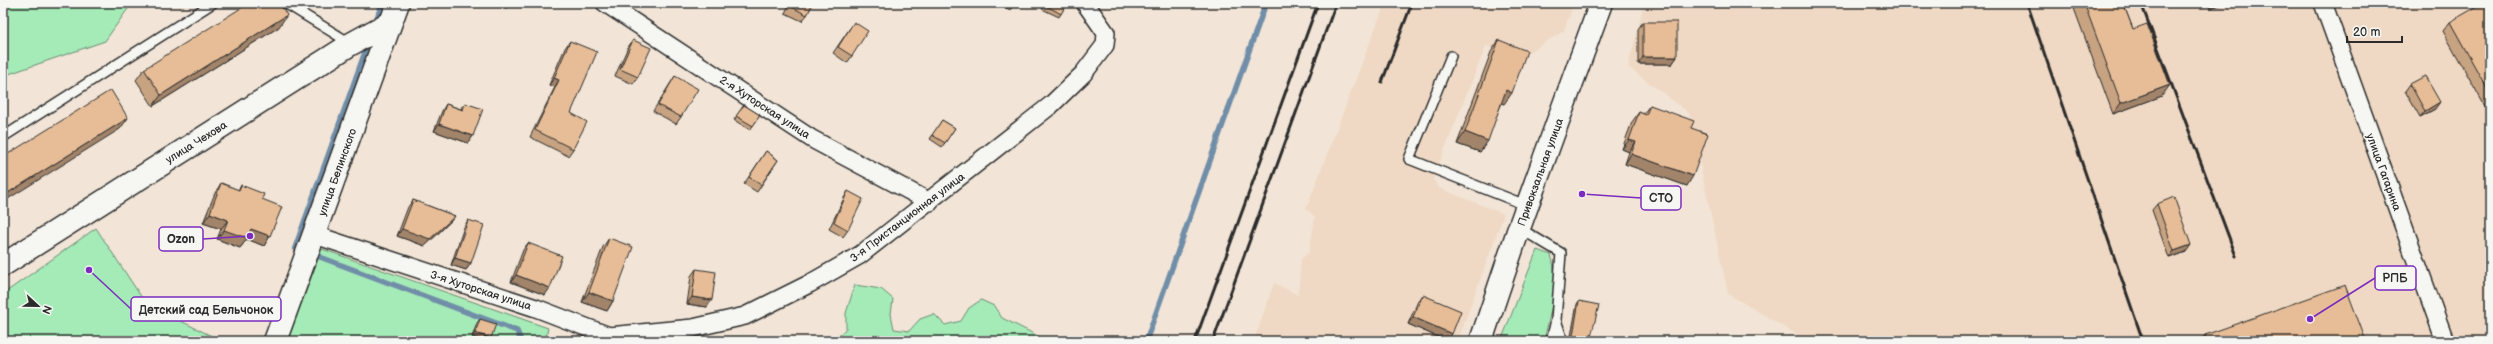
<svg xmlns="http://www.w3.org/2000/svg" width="2493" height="344" font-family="'Balsamiq Sans',sans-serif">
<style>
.built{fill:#efd9c4}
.green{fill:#a5ebb7;stroke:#688b71}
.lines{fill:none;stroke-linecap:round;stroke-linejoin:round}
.stream{stroke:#718ea8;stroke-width:5.5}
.lane-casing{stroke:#2b2b2b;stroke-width:12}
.street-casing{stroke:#2b2b2b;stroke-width:20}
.secondary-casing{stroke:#2b2b2b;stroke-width:25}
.lane{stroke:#f6f6f2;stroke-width:9}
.street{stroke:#f6f6f2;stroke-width:17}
.secondary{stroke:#f6f6f2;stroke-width:22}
.rail{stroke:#2b2b2b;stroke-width:3}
.wall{fill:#c7a382;stroke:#2b2b2b}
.shaded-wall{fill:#a2846a;stroke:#2b2b2b}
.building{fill:#e7bd97;stroke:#2b2b2b}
.labels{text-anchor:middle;stroke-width:3;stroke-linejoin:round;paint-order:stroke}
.street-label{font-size:11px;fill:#2b2b2b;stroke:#f6f6f2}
.leader{fill:none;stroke:#7b2cbf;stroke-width:1.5}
.callout-dot{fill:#7b2cbf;stroke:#f6f6f2;stroke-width:1.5}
.callout{fill:#f6f6f2;stroke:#7b2cbf;stroke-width:1.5}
.callout-label{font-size:12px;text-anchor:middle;font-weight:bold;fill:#2b2b2b}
</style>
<rect width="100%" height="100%" fill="#f2e5d7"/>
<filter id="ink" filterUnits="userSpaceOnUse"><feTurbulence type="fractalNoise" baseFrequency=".025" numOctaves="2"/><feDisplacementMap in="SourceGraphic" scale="8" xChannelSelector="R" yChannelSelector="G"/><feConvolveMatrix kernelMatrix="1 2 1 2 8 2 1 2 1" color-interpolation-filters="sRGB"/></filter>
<g filter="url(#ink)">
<path class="built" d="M1385 3H1574L1564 31 1526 54 1512 55 1486 46 1433 179 1439 188 1504 214 1458 341H1254L1274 283 1298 295 1301 259 1309 252 1315 217 1306 209Z
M1644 3H2490V341H1808L1728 294 1689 113 1628 67Z"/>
<path class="green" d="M3 3H132L105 41 3 76Z
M96 228 146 304 222 341H3V294Z
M322 249 548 328 545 341H287Z
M1537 250 1551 255C1560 283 1550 312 1544 341H1501Z
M855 285 881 289 893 299 891 314 894 329 909 331 920 319 934 314 945 325 961 321 969 308 981 300 994 306 1002 318 1048 341H835L846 328V313Z"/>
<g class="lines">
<path class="stream" d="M375 24 382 3
M304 251 295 248 369 41
M312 254 517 331 521 341
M1146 341 1266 3"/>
<g class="lane-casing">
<path id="lane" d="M285 3 350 43
M1451 56 1409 159 1528 206
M3 137 213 3
M1519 228 1561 253 1556 320 1551 341
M1556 320 1561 335 1560 341"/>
</g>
<g class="street-casing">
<path id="street" d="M605 3 812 139 930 202
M2323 3 2445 341
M315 235 536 308 609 336 693 328 745 316 809 284 860 255 1051 105 1083 74 1105 45 1106 33 1085 3"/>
</g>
<g class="secondary-casing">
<path id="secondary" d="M3 265 351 44 391 22
M275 341 398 3
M1481 341 1519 228 1601 3"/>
</g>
<use href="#lane" class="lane"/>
<use href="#street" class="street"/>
<use href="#secondary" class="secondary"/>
<path class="rail" d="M2027 3 2143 341
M2141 3 2236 256
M1382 82 1412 3
M1195 341 1318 3
M1213 341 1336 3"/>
</g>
<path class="wall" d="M790 3H813L807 15 802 21 785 13Z
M997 3H1015L1010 10Z
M1045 3H1067L1059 17 1042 9Z
M2072 3H2123L2133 29 2162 96 2113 114Z
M2209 3H2225L2211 8Z
M2490 14V108L2487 110 2443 31 2450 22Z
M1643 22 1677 57 1672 64H1638V29Z
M279 27 153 106 136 80 144 69Z
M850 28 852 56 847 63 833 53Z
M633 40 638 77 633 84 615 76 628 47Z
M1499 40 1504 104 1502 103 1480 152 1457 144 1491 52Z
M570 41 571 113 573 149 568 156 530 137 555 87 549 85 565 48Z
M675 76 681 117 676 124 653 111Z
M2410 84 2435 109 2420 117 2405 91Z
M465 103 473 136 468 143 434 131 442 111 446 104 461 109Z
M744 105 760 115 750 130 734 120Z
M1650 105 1691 128 1687 186 1625 164 1629 152 1622 149 1632 122 1639 112 1643 114Z
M942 120 955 128 942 147 930 139Z
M766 151 778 160 757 192 744 184Z
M221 183 238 190 241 185 262 199 270 236 264 246 247 239 240 248 217 239 221 229 203 223 215 193Z
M848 191V230L843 237 829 229 844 198Z
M413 200 455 216 450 222 425 246 397 236 408 207Z
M2157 204 2186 252 2169 258 2152 210Z
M468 220 471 263 466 270 451 265 464 227Z
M609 238 613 301 607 311 582 302 603 247Z
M528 243 545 295 511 282 523 250Z
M696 269 707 307 687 304 691 276Z
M1423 295 1447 341 1408 324 1418 301Z
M1579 301 1590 341H1570L1577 304Z
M480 319 491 338 489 341H486L472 337 477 323Z
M2205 335 2366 341H2201Z"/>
<path class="shaded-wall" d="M491 3H511L507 8Z
M2214 3H2225L2211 8Z
M287 15 279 27 153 106 161 95Z
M1643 57H1677L1672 64H1638Z
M554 78 559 80 555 87 549 85Z
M2170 85 2162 96 2113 114 2121 103Z
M1506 90 1512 93 1504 104 1498 102Z
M2440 102 2435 109 2420 117 2425 111Z
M128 118 120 129 3 202V196Z
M439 124 473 136 468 143 434 131Z
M1465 132 1488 141 1480 152 1457 144Z
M1629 140 1636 142 1629 152 1622 149Z
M1631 154 1693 176 1687 186 1625 164Z
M210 213 228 220 221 229 203 223Z
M455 216 450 222 425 246 397 236 402 229Z
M251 229 270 236 264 246 247 239 240 248 217 239 224 230Z
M2191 245 2186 252 2169 258 2174 251Z
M455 258 471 263 466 270 451 265Z
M516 275 550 288 545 295 511 282Z
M589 292 613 301 607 311 582 302Z
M692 297 712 300 707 307 687 304Z
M1413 317 1452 334 1447 341 1408 324Z
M475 333 491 338 489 341H486L472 337Z"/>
<path class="building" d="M249 3H279L287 15 161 95 144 69Z
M791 3H813L807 15 790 6Z
M1046 3H1067L1061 14 1045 5Z
M2084 3H2123L2133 29 2147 24 2170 85 2121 103Z
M2483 3H2484L2490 14V94L2450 22Z
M854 22 868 31 852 56 838 47Z
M1643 22H1677V57H1643Z
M633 40 651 48 638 77 620 69Z
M1499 40 1527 51 1512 93 1506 90 1488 141 1465 132Z
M570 41 597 52 571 113 587 122 573 149 535 130 559 80 554 78Z
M675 76 698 89 681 117 658 105Z
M2425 76 2440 102 2425 111 2410 84Z
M111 90 128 118 3 196V157Z
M465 103 483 109 473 136 439 124 446 104 463 110Z
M744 105 760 115 753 126 736 116Z
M1650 105 1694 121 1691 128 1708 134 1693 176 1631 154 1636 142 1629 140 1639 112 1646 115Z
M942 120 955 128 945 143 932 135Z
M766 151 778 160 761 185 749 177Z
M221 183 239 190 241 185 264 194 262 199 282 207 270 236 251 229 247 238 224 230 228 220 210 213Z
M848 191 863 199 848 230 834 222Z
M2174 197 2191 245 2174 251 2157 204Z
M413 200 455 216 430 239 402 229Z
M468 220 484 225 471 263 455 258Z
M609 238 633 247 613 301 589 292Z
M528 243 562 256 550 288 516 275Z
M696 269 716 272 712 300 692 297Z
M2345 285 2366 341H2207L2205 335Z
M1423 295 1461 311 1452 334 1413 317Z
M1579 301 1599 305 1590 341H1572Z
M480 319 496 324 491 338 475 333Z"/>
</g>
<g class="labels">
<g class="street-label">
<text transform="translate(765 107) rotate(33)" y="4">2-я Хуторская улица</text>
<text transform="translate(196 142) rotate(-32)" y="4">улица Чехова</text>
<text transform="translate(337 172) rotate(-70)" y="4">улица Белинского</text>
<text transform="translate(1540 172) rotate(-70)" y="4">Привокзальная улица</text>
<text transform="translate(2384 172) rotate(70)" y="4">улица Гагарина</text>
<text transform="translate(907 217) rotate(-37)" y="4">3-я Пристанционная улица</text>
<text transform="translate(481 290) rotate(18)" y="4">3-я Хуторская улица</text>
</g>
</g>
<path class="leader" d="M1582 194L1641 198M250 236L203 239M2310 319L2375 278M89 270L131 309"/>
<g class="callout-dot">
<circle cx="1582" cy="194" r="4"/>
<circle cx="250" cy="236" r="4"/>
<circle cx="2310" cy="319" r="4"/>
<circle cx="89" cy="270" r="4"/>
</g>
<g class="callout">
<rect x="1641" y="186" width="40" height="24" rx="4"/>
<rect x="159" y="227" width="44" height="24" rx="4"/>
<rect x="2375" y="266" width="41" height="24" rx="4"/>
<rect x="131" y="297" width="150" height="24" rx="4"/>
</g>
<g class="callout-label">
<text x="1661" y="202">СТО</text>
<text x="181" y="243">Ozon</text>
<text x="2395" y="282">РПБ</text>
<text x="206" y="314">Детский сад Бельчонок</text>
</g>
<rect width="2493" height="344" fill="none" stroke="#f6f6f2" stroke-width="16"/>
<rect x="8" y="8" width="2477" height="328" fill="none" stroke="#2b2b2b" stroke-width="1.5" filter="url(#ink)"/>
<g transform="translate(38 306) rotate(112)" stroke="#f6f6f2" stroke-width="3" paint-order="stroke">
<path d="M0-3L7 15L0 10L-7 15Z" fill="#2b2b2b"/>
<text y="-6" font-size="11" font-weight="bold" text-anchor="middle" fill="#2b2b2b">N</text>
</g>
<path d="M2347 36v6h55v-6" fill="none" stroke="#2b2b2b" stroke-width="2"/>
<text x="2353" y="36" font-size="12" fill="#2b2b2b" stroke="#f6f6f2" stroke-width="3" paint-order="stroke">20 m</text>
</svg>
